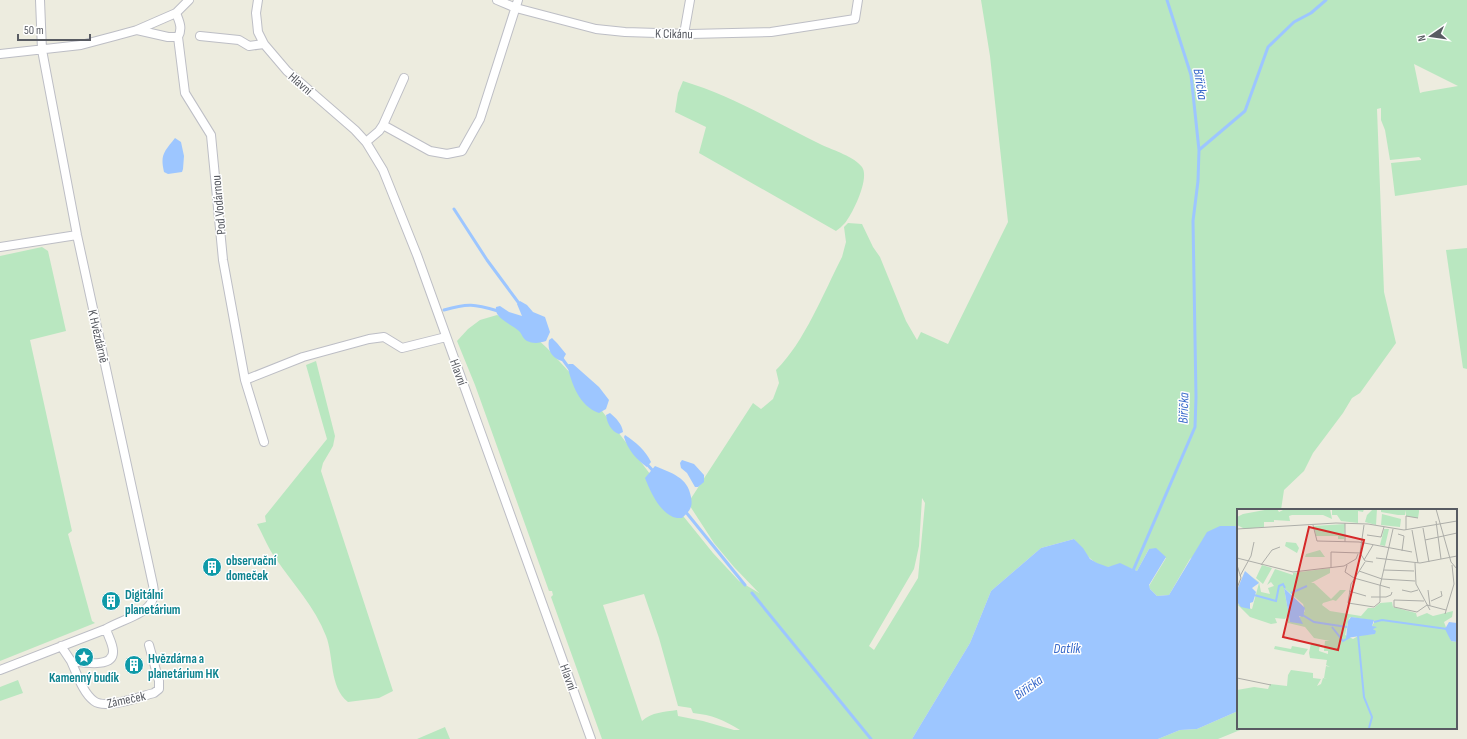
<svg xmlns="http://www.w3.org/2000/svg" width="1467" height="739" font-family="'Sofia Sans Condensed',sans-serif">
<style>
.green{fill:#b9e7c0;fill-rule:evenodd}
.water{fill:#9dc6ff}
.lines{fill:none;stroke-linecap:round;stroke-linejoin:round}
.stream{stroke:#9dc6ff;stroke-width:3}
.street-casing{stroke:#bdbec5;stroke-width:10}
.street{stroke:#fff;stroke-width:8}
.labels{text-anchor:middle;stroke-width:3;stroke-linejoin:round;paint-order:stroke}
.street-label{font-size:13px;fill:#585b62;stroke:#fff}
.culture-label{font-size:13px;font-weight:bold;fill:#0d838f;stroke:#fff;text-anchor:start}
.water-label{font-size:14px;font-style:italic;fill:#3869ca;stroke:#fff}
.inset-river{fill:none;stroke:#9dc6ff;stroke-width:2}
.inset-road{fill:none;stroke:#adaea9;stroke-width:1}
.view{fill:#d62828;fill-opacity:0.15;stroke:#d62828;stroke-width:2}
.inset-edge{fill:none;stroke:#585b62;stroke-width:2}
</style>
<rect width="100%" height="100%" fill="#edecdf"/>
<path class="green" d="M981 0H1467V185L1395 196 1391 163 1421 160V159L1419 157 1390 160 1385 130 1381 120V108L1377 109 1384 292 1396 343 1360 393 1352 398 1343 413 1313 453 1304 471 1284 490 1281 510H1238V527L1235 526 1190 559 1169 595 1157 596 1150 589 1149 586 1166 558 1149 549 1137 571 1120 564C1116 565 1111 567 1107 567 1093 566 1082 549 1074 539L1041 548 991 591 970 643 912 739H602L551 597 553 595 552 591H549L475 385 457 341 468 329 480 320 497 315 523 326 547 348 586 390 663 491 713 553 739 581 759 593 734 567 714 543 688 503 753 403 761 409 773 399 779 383 776 370C804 343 824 292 842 257L846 242 844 227 848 223 862 224 873 247 880 257 906 321 917 340 921 332 948 344 1008 222 990 56ZM1414 64 1458 86 1423 92 1420 93ZM922 498 925 503 918 578 874 650 869 646 914 569 919 546ZM644 594 659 638 678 706 691 708 693 713C712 715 724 720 740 730H734L703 721 678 716 677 710C664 712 652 712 642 721L603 605Z
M683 81C732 96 776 122 822 145 833 150 855 157 862 167 870 178 853 213 845 223 842 226 839 229 836 231L699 153 706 127 675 112 678 93Z
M42 247 48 251 66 331 30 340 72 531 68 534 92 621 95 623 0 661V256Z
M1467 248V369L1463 368 1446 250Z
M316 361 335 436 333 446 323 463 321 471 393 691 379 698 348 702C329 687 334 656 326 636 315 607 293 584 276 559 268 548 263 535 257 524L266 522 265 516 327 439 306 365Z
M18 680 23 693 0 701V687Z
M1238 711V728H1245L1218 739H1158L1180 730 1197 729Z
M445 727 450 739H417Z"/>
<path class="water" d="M175 138 181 142 184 156 183 169 182 172 168 174 164 172C160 155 164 152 175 138Z
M520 301 527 305 533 312 545 317 550 332 546 341C540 343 533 344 527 341 523 339 522 334 519 331 512 324 494 319 496 307L500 306 509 312 522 316 517 304Z
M552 338 557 343 566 354 562 361C552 358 547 350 549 340Z
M569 364H573L599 387 609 400 606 409 599 413C579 406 572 384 567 365Z
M610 413C616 418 622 424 623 432L619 434C611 431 607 423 606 415Z
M625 435C636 442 646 451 651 462L647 467C636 459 628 450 624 437Z
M682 460 694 464 704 475V482L698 487H695L687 473 681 468 680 463Z
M655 466C671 473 688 477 691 497 693 507 690 511 682 518 679 518 675 518 673 517 659 511 650 491 645 478Z
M1220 526H1235L1238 527V612L1236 622 1238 630V711L1197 729 1180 730 1158 739H912L970 643 991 591 1041 548 1074 539 1083 548 1090 559 1097 563 1108 567 1120 563 1137 571 1149 549 1156 548 1166 557 1149 585 1150 589 1157 596 1169 595 1207 532Z"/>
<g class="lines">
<path class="stream" d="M1199 150 1245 111 1268 47 1294 22 1311 13 1326 0
M454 209 487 260 521 306
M444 310C468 303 474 304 498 311
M561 357 569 368
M646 463 654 472
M685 511 745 585
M1132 573 1195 427 1196 397 1193 221 1198 181 1199 150 1191 75 1167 0
M752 593 871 739"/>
<g class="street-casing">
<path id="street" d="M258 0 256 13 257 22 258 32 264 44 287 71 355 130 366 142 383 170 417 255 591 739
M497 0 516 8 596 29 625 32 690 34 771 32 855 19 858 0
M176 13C179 21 183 28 178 37L185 93 211 135 223 260 245 380 303 357 369 339 384 337 402 348 446 337
M137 30 168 37H178
M684 34 690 0
M200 36 239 40 249 46 264 44
M0 54 81 45 115 36 137 30 176 13 189 0
M383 125 404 78
M366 142 379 131 383 125 430 151 447 154 462 151 480 119 518 0
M0 247 77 235
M245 380 264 442
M61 646 71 661C81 662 114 669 113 651 113 644 108 636 106 629
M71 661C77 674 83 693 94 701 106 710 141 696 154 693L159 689V681L149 645
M0 670 106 629C119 621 147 614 152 601 155 596 154 590 153 585L77 235 42 50 40 0"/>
</g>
<use href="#street" class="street"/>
</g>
<defs>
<g id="building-disc" transform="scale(1)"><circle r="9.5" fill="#0f9aa8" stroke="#fff"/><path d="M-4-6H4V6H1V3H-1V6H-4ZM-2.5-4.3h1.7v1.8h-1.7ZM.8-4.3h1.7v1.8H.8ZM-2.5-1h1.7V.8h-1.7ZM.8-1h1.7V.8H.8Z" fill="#fff"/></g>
<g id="sight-disc" transform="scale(1)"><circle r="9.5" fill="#0f9aa8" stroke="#fff"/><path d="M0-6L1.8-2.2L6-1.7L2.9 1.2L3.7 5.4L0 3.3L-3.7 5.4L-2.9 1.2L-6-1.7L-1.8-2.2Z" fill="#fff"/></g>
</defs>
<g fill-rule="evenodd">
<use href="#building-disc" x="212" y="567"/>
<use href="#building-disc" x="111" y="601"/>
<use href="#sight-disc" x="84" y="657"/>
<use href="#building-disc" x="134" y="665"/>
</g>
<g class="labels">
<g class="street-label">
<text transform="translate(674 33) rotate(1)" y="5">K Cikánu</text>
<text transform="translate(301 83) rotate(41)" y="5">Hlavní</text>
<text transform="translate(218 205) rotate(-95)" y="5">Pod Vodárnou</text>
<text transform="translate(99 336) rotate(77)" y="5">K Hvězdárně</text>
<text transform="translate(459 372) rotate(70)" y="5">Hlavní</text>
<text transform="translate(569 677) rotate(70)" y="5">Hlavní</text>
<text transform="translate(126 699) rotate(-12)" y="5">Zámeček</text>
</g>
<g class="culture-label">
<text x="226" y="565">observační<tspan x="226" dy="15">domeček</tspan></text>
<text x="125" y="599">Digitální<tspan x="125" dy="15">planetárium</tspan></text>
<text x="148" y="663">Hvězdárna a<tspan x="148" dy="15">planetárium HK</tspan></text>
<text x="84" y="682" text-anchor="middle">Kamenný budík</text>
</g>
<g class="water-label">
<text transform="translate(1201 84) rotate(81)" y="5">Biřička</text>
<text transform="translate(1183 408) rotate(-88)" y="5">Biřička</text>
<text x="1067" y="653">Datlík</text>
<text transform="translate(1028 687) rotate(-35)" y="5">Biřička</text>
</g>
</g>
<g transform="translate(1237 509)">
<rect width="220" height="220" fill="#edecdf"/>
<path d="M33 0H40L42 3 48 0H93L95 10 86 6H55L52 7 53 12 37 11V13H27V18L8 20 0 16V8L6 5ZM95 0H127L126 3 121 2V14L104 12 100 6H95ZM136 0H140L139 16 128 13 130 6ZM144 0H182V3L181 9 169 7V1L168 6H161L144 3ZM145 5 164 10 163 18 144 16ZM108 15 107 30H101V27H79L77 17ZM147 20H152L148 37 143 36ZM49 33 59 34 62 39 60 44 48 37ZM83 41 88 48H94H68L69 45ZM25 56 35 59 26 75 19 69ZM93 59V64L74 74H77L94 90 103 81H109L99 92 96 91 86 94 85 96 93 102 124 107 131 99H137L143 94 155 93 156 98 179 104 180 108 190 104 196 107 216 102 215 108 207 113 214 132 220 133V220H0V181L17 178 31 180 33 175 50 177 51 166 54 161 76 164V169L84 170 80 177 84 175 86 169 90 170 87 169 89 157 93 158 89 156 90 151 73 149 72 144 74 134 83 135 82 142 91 145V142H87L88 132H93L77 129 68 118 51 114 50 107 48 110 38 109 40 114 34 115 13 108 0 95 15 100 22 74 15 68 22 73 24 83 33 85 31 79 37 77 34 73 30 76 38 60 56 66V64ZM47 79 66 95 68 102 59 113H53ZM114 108 138 112 135 117 138 125 123 126 116 130 108 126 112 109ZM38 137 54 140 55 137 71 140 67 146 37 140Z" fill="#b9e7c0" fill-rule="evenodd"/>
<path d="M8 62 22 74 15 79 19 83 16 93 13 94V100L4 98 0 93V81ZM47 79 68 99 66 108 62 107 66 115 53 113ZM114 108 137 111 135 117 140 118 136 120 139 122 138 125 109 129 111 112ZM212 113 220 114V133L214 132 208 120Z" fill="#9dc6ff"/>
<path class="inset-river" d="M54 84 70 77M17 86 39 92 42 77 46 75 48 79M64 105 77 113 110 118M137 113 145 111 210 120M95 118 106 132 113 128M121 126 127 188 135 208 132 219"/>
<path class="inset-road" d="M199 0 214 53 220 60M199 12 204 50M76 16 80 32 122 33 175 43M127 16 123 44 128 52 136 53M186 19 192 53M0 20 99 14 131 15 167 21 220 12M169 21V7L181 9M175 21 181 54M161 25 167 27 165 42M130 26 144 28 147 18M188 31 220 24M108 33V14M0 49 56 63 107 57 119 50 121 45M139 49 183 54 220 47M127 51 136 36M128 53 114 75 111 94 137 98 143 93V77L156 20M178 54 179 75 193 101M0 56 4 69 0 79M24 56 35 41 43 38M110 56 108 63 117 69 153 79M94 59V43L123 44M147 61 177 62M122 62 145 70 178 72M3 67 14 47 17 33M165 81 174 83 181 81M191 81 193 97M112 82 129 87M134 88H149L154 86 155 83M157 91V98L180 103 190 96 209 101M157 91 187 92M194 92 205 87 204 82M208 105 217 75 215 56M0 169 34 176"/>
<path class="view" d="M72 18 127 31 101 141 46 128Z"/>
<rect width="220" height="220" class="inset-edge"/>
</g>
<g transform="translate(1431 36) rotate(257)" stroke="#ffffff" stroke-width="3" paint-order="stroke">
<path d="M0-3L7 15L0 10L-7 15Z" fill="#585b62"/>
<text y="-6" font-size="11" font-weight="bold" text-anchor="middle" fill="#585b62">N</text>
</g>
<path d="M18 34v6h72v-6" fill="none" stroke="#585b62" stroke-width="2"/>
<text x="24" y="34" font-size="12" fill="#585b62" stroke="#ffffff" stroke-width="3" paint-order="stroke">50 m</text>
</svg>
